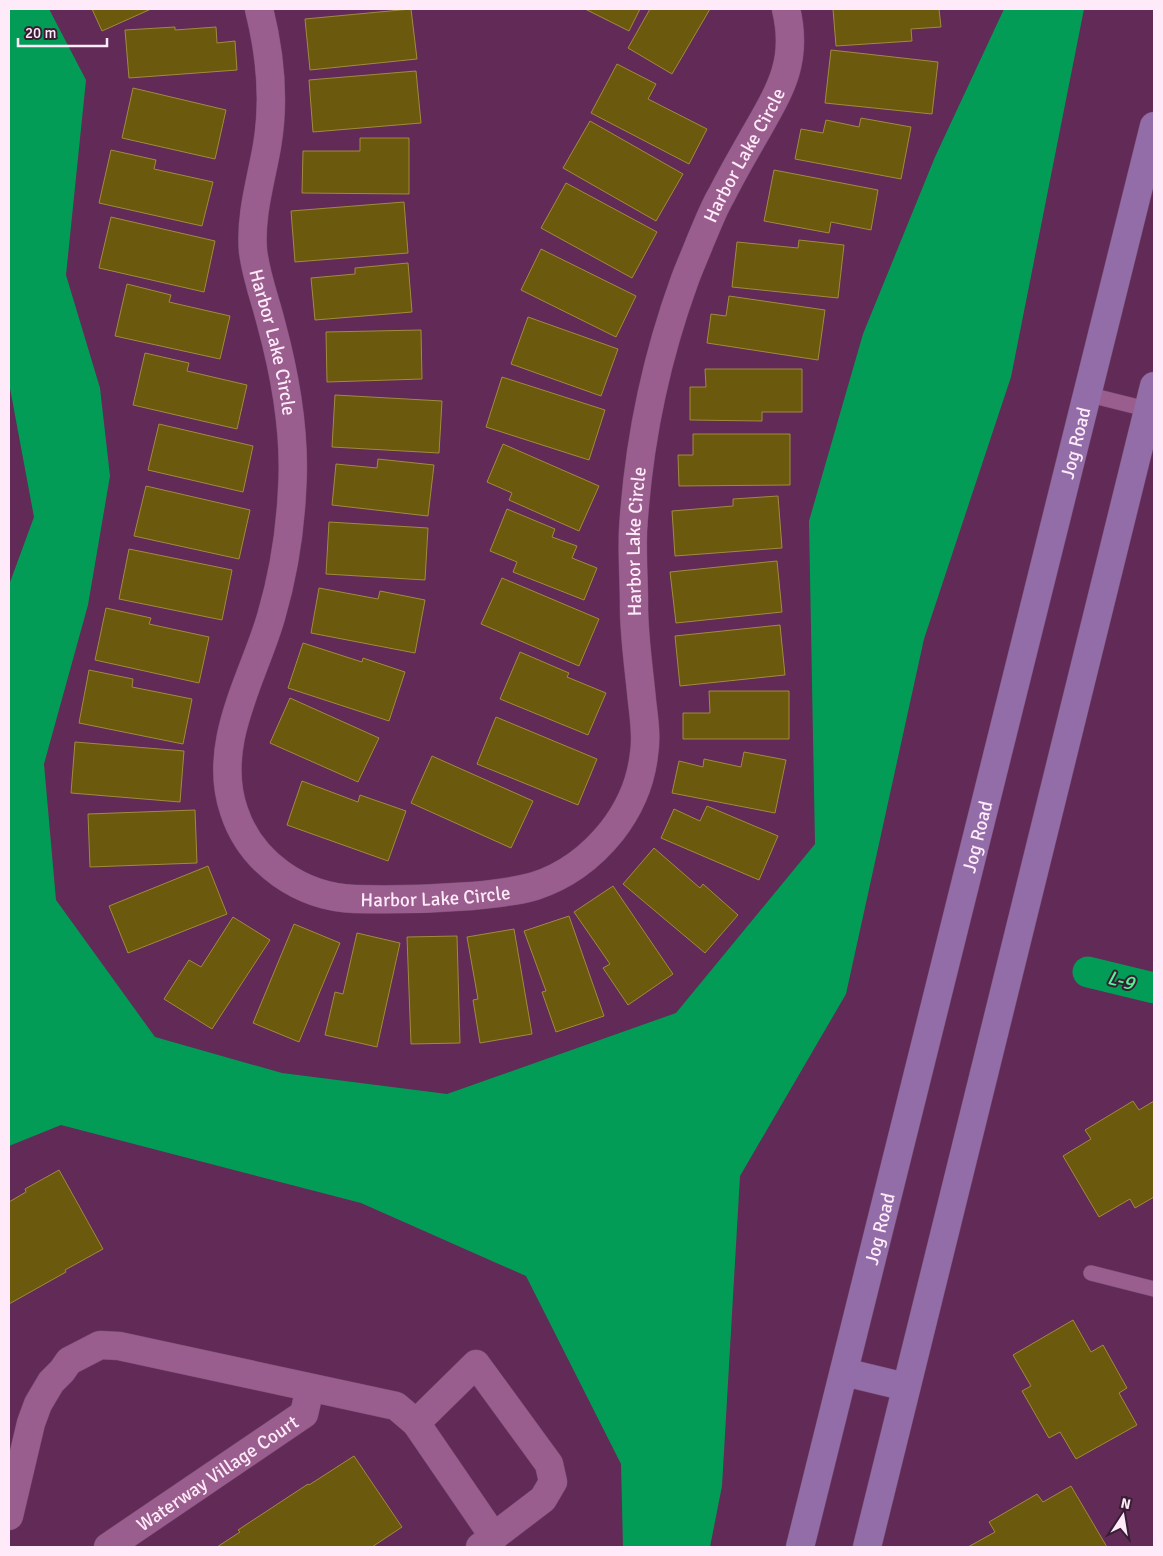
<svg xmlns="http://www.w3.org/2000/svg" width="1163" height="1556" font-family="Signika,sans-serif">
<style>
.water{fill:#039c57}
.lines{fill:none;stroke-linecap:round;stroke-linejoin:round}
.canal{stroke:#039c57;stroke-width:31}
.building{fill:#6b590d;stroke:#a08b3d}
.service-casing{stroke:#784b71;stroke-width:16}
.minor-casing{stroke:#784b71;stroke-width:29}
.secondary-casing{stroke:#784b71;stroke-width:29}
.service{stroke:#9a5e8e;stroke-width:15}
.minor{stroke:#9a5e8e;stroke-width:28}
.secondary{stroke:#926da7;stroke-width:28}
.labels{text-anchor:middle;stroke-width:4;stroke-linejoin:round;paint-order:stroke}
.street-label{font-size:19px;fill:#feeaf9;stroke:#371e32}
.water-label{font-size:20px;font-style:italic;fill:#55f298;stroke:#371e32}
</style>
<rect width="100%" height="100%" fill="#612a57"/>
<path class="water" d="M9 9H49L86 80 66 275 100 388 110 476 88 605 44 764 56 900 155 1037 282 1073 447 1094 676 1013 815 844 809 521 863 334 935 157 1004 9H1084L1011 377 924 639 846 994 740 1176 722 1486 710 1547H623L621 1464 526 1276 361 1203 61 1125 9 1146V585L34 517 9 383Z"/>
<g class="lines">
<path class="canal" d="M1088 972 1154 988"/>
</g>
<path class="building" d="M92 9H151L102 31Z
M411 9 417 59 310 70 305 19Z
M585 9H640L629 31Z
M650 9H710L672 74 628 48Z
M833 9H939L941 27 911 29 912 41 836 46Z
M175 27V30L216 27 217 43 235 41 237 70 129 78 125 30Z
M831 50 938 62 932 114 825 103Z
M617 64 656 84 648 99 707 129 689 164 591 113Z
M416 71 421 123 313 132 309 80Z
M133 88 226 110 215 159 122 138Z
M861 118 911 127 901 179 795 159 801 129 823 133 826 120 859 127Z
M590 121 683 174 656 221 563 168Z
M360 138H409V194L302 193 303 151H360Z
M111 150 156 160 154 169 213 182 202 226 99 203Z
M774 170 878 190 871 230 831 222 829 233 764 221Z
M566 183 657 232 632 278 541 228Z
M404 202 408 253 295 262 291 211Z
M111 217 215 241 204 292 99 268Z
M799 240 844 245 838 298 732 287 737 242 798 248Z
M541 249 636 296 616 337 521 290Z
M408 263 412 312 315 320 311 278 355 274V268Z
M127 284 171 295 169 302 230 316 220 359 115 336Z
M729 296 825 310 818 360 707 343 711 314 726 316Z
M528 317 618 349 601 396 511 364Z
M421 330 422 379 327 382 326 332Z
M145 353 189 363 187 371 247 385 237 429 133 405Z
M705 369H802V412H762V421L690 420V387H706Z
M502 377 605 410 589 460 486 427Z
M335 395 442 401 439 453 332 447Z
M159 424 253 446 243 492 148 470Z
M693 434H790V485L679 486 678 455H693Z
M503 444 599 486 579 531 509 500 512 493 487 482Z
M378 459 434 465 428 516 332 505 336 464 377 468Z
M146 486 250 510 239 559 134 536Z
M778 496 782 548 675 556 672 511 733 506V499Z
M507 509 555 529 552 537 577 546 572 558 597 568 584 600 513 572 517 562 490 551Z
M329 522 428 528 425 580 326 574Z
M129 549 232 570 222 620 119 599Z
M777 561 782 612 676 623 670 572Z
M502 578 599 619 579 666 481 624Z
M319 588 378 599 380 591 425 600 415 653 311 633Z
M106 608 151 618 149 624 209 637 199 683 95 660Z
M780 625 785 675 680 686 675 636Z
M303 643 362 662 363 658 405 672 389 721 288 688Z
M520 652 569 673 567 677 606 693 588 735 500 699Z
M89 670 133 679 132 687 192 699 183 744 79 723Z
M709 691H789V739H683V713H710Z
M290 698 379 738 358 782 270 743Z
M496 717 597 759 578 805 477 764Z
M75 742 184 751 180 802 71 793Z
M744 752 786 760 775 813 672 793 679 761 703 767 704 759 741 767Z
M432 756 533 801 511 848 411 803Z
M302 781 358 802 360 795 406 811 388 861 287 825Z
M707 806 778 836 759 880 661 838 674 809 700 821Z
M195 810 197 863 90 867 88 814Z
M654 848 700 888 703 884 738 915 705 953 623 884Z
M208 866 227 914 128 953 109 906Z
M613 886 673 974 628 1005 603 968 610 964 574 912Z
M569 916 604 1016 556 1032 542 992 546 991 524 931Z
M233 917 270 940 212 1029 164 999 189 960 201 967Z
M294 924 340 943 299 1042 253 1023Z
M514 929 532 1034 480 1043 473 1000 478 999 467 937Z
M357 933 400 943 377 1047 325 1035 335 992 343 994Z
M457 936 460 1043 411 1044 407 937Z
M1133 1101 1139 1110 1154 1101V1197L1135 1208 1130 1199 1099 1217 1063 1156 1091 1139 1085 1130Z
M59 1170 103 1249 65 1270 66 1272 9 1304V1202L26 1192 25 1189Z
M1073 1320 1091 1352 1103 1345 1127 1388 1119 1393 1137 1425 1076 1459 1060 1432 1049 1438 1022 1391 1031 1386 1013 1355Z
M354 1456 402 1527 372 1547H217L240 1532 238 1530 308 1484 309 1485Z
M1071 1486 1107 1547H968L995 1532 989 1522 1037 1494 1043 1502Z"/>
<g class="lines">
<g class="service-casing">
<path id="service" d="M1086 394 1154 411
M1091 1273 1154 1289"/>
</g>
<g class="minor-casing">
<g id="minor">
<path id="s1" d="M259 9C270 53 275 100 267 146 261 181 250 215 253 251 256 276 265 299 271 323 286 378 296 434 292 491 290 533 283 576 271 617 253 679 211 744 234 811 251 863 301 897 355 899 394 900 433 899 472 896 493 894 515 892 535 886 566 876 592 856 612 831 629 809 641 782 644 754 647 736 644 719 642 701 639 669 634 637 634 606 634 581 632 556 633 531 638 446 655 362 684 282 689 268 695 255 700 242 707 226 713 209 722 194 733 172 746 150 758 129 782 87 798 59 786 9"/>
<path d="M416 1423 476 1364 549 1464 553 1482 543 1499 480 1547"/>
<path d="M9 1516 31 1423 38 1404 51 1382 62 1371 69 1361 100 1345 119 1346 396 1406 416 1423 494 1537"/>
<path id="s2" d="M108 1547 304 1414 310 1388"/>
</g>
</g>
<g class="secondary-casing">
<g id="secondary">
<path d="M844 1372 906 1387"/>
<path id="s3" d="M800 1547 1154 126"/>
<path d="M867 1547 1154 386"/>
</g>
</g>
<use href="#service" class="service"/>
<use href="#minor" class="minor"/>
<use href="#secondary" class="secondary"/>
</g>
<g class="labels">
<g class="street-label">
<text dy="7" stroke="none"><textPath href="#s1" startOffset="1958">Harbor Lake Circle</textPath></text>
<text dy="7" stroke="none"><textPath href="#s1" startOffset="338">Harbor Lake Circle</textPath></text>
<text dy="7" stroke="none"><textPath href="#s3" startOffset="1138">Jog Road</textPath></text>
<text dy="7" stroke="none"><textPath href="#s1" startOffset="1552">Harbor Lake Circle</textPath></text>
<text dy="7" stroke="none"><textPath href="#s3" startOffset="732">Jog Road</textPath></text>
<text dy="7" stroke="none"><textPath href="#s1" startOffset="1058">Harbor Lake Circle</textPath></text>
<text dy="7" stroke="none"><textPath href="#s3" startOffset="328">Jog Road</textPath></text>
<text dy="7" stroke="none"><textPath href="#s2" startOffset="132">Waterway Village Court</textPath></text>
</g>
<g class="water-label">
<text transform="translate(1121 980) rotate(14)" y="7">L-9</text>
</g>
</g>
<rect width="1163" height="1556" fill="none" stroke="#feeaf9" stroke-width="20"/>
<g transform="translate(1123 1516) rotate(12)" stroke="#371e32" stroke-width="4" paint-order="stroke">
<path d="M0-4L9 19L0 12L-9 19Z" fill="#feeaf9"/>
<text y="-8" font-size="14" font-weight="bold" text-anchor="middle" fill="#feeaf9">N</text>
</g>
<path d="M18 38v8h89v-8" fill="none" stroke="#feeaf9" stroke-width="2.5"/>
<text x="25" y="38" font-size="15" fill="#feeaf9" stroke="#371e32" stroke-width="4" paint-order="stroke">20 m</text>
</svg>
